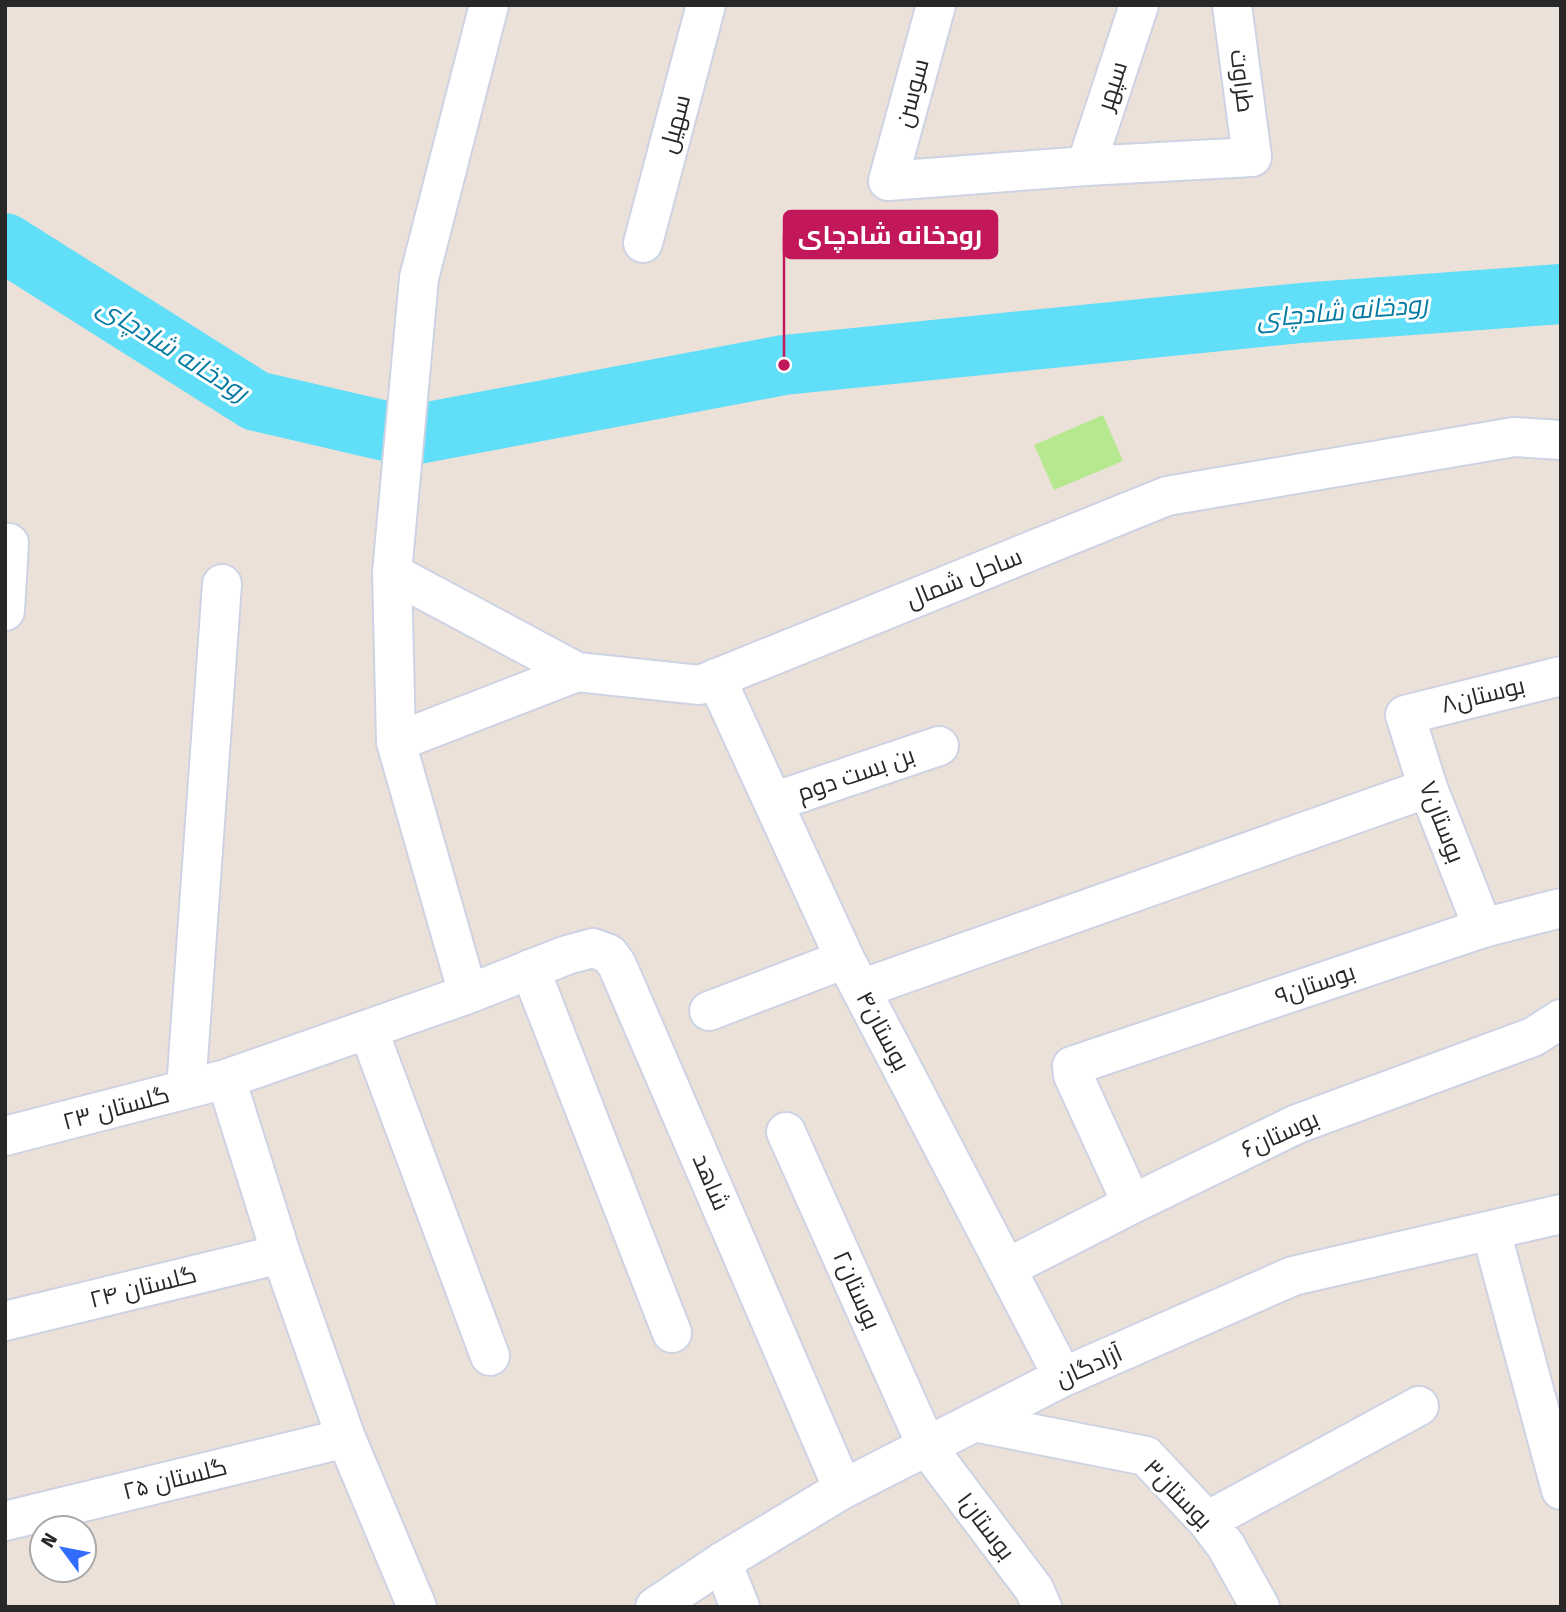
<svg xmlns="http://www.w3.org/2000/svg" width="1566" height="1612" font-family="'Fira Sans',Cairo,sans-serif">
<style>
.green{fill:#b6e88f}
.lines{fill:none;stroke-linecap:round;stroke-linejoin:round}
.river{stroke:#61def8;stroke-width:60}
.street-casing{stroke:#cdd3e3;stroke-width:42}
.secondary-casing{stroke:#cdd3e3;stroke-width:42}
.street{stroke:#fff;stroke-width:38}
.secondary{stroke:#fff;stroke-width:38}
.labels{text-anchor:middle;stroke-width:6;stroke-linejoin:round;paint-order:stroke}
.street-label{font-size:24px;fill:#282828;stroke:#fff}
.water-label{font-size:26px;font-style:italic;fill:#037aa1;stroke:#fff}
.leader{fill:none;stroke:#c2185b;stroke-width:2.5}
.callout-dot{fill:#c2185b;stroke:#fff;stroke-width:2.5}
.callout{fill:#c2185b;stroke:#c2185b;stroke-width:2.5}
.callout-label{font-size:26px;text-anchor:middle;font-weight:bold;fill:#fff}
</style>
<rect width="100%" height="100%" fill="#ece1d8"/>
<path class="green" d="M1103 415 1123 461 1054 490 1034 445Z"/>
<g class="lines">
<path class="river" d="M5 243 256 401 407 436 784 365 1301 313 1561 294"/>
<g class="street-casing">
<path id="street" d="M936 5 888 181 1086 166 1252 157 1232 5
M1086 166 1139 5
M643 243 706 5
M392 573 577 672 700 685 1167 496 1514 437 1561 440
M5 611 9 543
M716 678 845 959 1063 1377
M396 742 577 672
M773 802 939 746
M1483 928 1428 788 1405 715 1561 676
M530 969 672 1333
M861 989 1428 788
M468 994 396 742 392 573 419 278 489 5
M709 1011 845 959
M368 1029 490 1356
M226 1079 281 1254 346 1438 417 1607
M186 1089 222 584
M786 1132 927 1447 1034 1589 1042 1607
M5 1136 226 1079 468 994 567 955 593 948 609 954 617 965 843 1489
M1132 1204 1073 1075 1072 1066 1483 928 1561 908
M1491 1231 1561 1490
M1007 1268 1132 1204 1297 1124 1533 1037 1561 1019
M5 1321 281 1254
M974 1422 1146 1456 1207 1521 1226 1546 1260 1607
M5 1521 346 1438
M1207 1521 1419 1406
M722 1562 740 1607"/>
</g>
<g class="secondary-casing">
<path id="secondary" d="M655 1607 722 1562 843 1489 1063 1377 1293 1276 1561 1214"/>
</g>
<use href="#street" class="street"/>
<use href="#secondary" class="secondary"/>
</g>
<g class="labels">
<g class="street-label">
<text transform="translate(1242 81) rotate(83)" y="8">طراوت</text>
<text transform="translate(1112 86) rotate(-72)" y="8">سپهر</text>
<text transform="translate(912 93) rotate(-75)" y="8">سوسن</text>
<text transform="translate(675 124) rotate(-75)" y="8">سهیل</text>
<text transform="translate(964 578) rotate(-22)" y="8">ساحل شمال</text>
<text transform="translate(1483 695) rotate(-14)" y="8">بوستان۸</text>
<text transform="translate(856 774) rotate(-19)" y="8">بن بست دوم</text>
<text transform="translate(1442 822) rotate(69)" y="8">بوستان۷</text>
<text transform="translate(1315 984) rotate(-19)" y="8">بوستان۹</text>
<text transform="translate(883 1031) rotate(62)" y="8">بوستان۴</text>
<text transform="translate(116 1108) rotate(-15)" y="8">گلستان ۲۳</text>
<text transform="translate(1280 1134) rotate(-24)" y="8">بوستان۶</text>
<text transform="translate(711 1182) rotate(67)" y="8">شاهد</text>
<text transform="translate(143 1287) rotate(-14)" y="8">گلستان ۲۴</text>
<text transform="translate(857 1290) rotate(66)" y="8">بوستان۲</text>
<text transform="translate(1089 1366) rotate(-24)" y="8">آزادگان</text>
<text transform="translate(175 1479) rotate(-14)" y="8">گلستان ۲۵</text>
<text transform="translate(1178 1494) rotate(46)" y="8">بوستان۳</text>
<text transform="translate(986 1526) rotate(53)" y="8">بوستان۱</text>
</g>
<g class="water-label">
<text transform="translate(1342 311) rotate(-5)" y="9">رودخانه شادچای</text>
<text transform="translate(173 349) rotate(32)" y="9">رودخانه شادچای</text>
</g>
</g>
<path class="leader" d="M784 365L784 235"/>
<circle class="callout-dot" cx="784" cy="365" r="7"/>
<rect class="callout" x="784" y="211" width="213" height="47" rx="7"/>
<g class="callout-label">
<text x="890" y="244">رودخانه شادچای</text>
</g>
<rect width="1566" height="1612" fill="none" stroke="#282828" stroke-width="14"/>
<g transform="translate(63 1549) rotate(302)"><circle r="33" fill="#ffffff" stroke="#a9a9a9" stroke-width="2"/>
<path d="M0-5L12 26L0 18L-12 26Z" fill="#326cff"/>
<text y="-10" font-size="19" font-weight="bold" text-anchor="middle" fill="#282828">N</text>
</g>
</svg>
